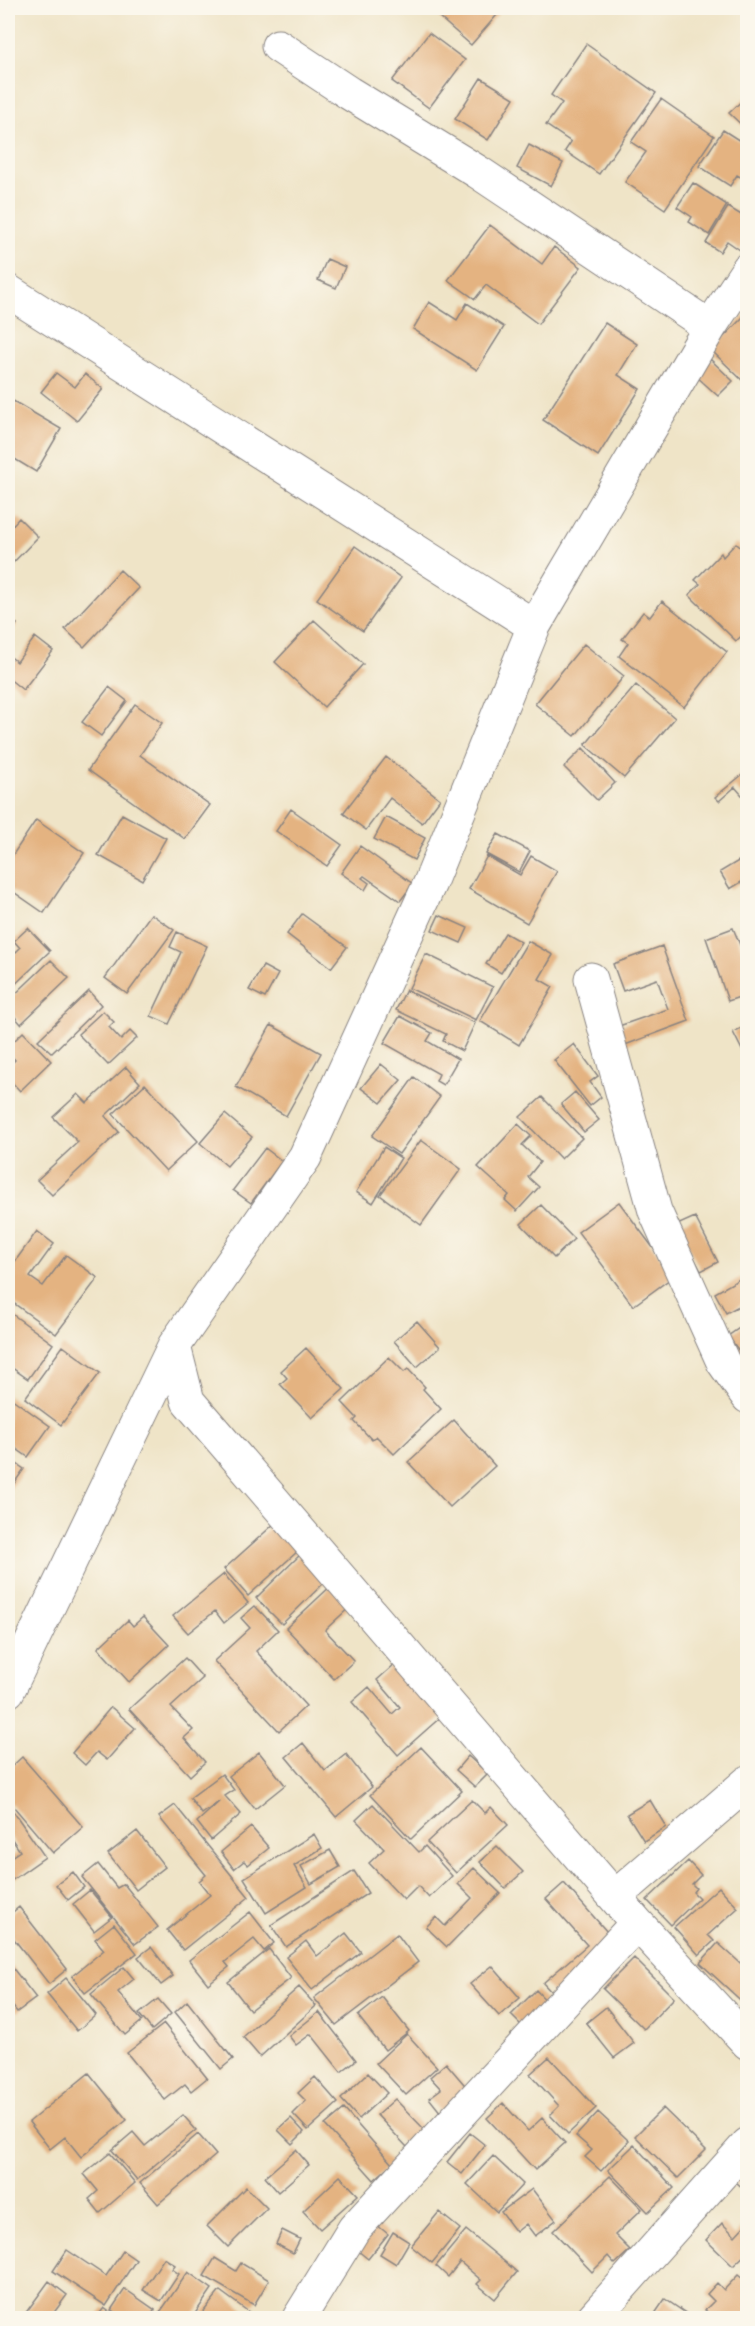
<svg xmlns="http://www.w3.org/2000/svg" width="755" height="2326" font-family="'EB Garamond',serif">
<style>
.building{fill:#e4b381}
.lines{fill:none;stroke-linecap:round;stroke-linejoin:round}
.minor-casing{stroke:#888381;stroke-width:35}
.minor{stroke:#fff;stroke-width:33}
</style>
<rect width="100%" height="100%" fill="#fbf7ec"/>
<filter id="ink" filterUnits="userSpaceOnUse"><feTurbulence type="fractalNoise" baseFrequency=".0167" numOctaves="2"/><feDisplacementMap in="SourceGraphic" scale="12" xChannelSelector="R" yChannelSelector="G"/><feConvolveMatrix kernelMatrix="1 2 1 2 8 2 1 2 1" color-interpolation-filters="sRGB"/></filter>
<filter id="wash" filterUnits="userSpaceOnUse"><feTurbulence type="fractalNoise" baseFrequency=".008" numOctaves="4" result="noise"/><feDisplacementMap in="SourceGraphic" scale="24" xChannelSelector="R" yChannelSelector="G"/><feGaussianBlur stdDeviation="1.35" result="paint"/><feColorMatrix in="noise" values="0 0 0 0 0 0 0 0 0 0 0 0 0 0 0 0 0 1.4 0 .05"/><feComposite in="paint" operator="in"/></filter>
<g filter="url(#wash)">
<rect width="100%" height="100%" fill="#efe4c7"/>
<g id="blocks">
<path class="building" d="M447 8H503L471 45 439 17Z
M429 33 465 60 429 108 392 81Z
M586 44 656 93 599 174 565 151 571 142 546 125 562 103 551 95Z
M481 78 514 98 488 140 455 119Z
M748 95V131L729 113Z
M661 99 714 136 665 209 625 182 646 152 631 142Z
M723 130 748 146V181L737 175 730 186 699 166Z
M529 145 563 163 551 186 517 168Z
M693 183 727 205 709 235 689 222 692 217 677 207Z
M728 207 748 219V238L740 250 727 241 720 252 706 243Z
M490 225 542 264 554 247 581 267 538 324 486 285 475 299 448 280Z
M327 259 345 267 336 288 318 280Z
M429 302 457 320 467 303 504 327 477 370 413 329Z
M745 315 748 317V378L744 382 711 350Z
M605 323 637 344 618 375 640 389 598 456 543 420Z
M710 359 733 381 718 396 695 375Z
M56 373 75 387 85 374 103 389 77 421 41 392Z
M8 398 61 429 36 472 8 455Z
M19 518 38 537 8 568V530Z
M736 543 748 555V630L736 641 689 595 700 584 695 580 721 553 723 557Z
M355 546 401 578 363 631 317 599Z
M120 570 139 588 84 647 65 629Z
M662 601 727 652 684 707 619 656 628 643 622 639 643 612 650 617Z
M8 618 17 624 8 637Z
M314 620 363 664 324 707 275 662Z
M35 637 53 651 23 690 8 678V655L17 662Z
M584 644 624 676 575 736 535 704Z
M636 685 675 718 624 778 585 745Z
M109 687 127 701 101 736 82 722Z
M135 704 162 723 140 755 210 805 185 839 88 770Z
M583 748 615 783 597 800 564 767Z
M386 757 440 799 422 823 390 798 366 830 343 813Z
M748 770V802L735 787 719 801 715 797Z
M291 809 342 845 327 866 276 831Z
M122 814 166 838 142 880 98 855Z
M386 817 425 838 414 860 374 839Z
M36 820 84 853 44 913 8 888V862Z
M498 834 530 851 519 872 486 854Z
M360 846 413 884 400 901 364 876 362 878 369 883 365 890 341 873Z
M487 856 520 875 531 856 557 871 527 923 469 889Z
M745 857 748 861V878L730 889 720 872Z
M151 914 174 930 127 994 105 978Z
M302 914 347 947 331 968 287 934Z
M439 915 468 928 461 943 432 930Z
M28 928 50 951 8 991V960L20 948 14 941Z
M733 928 748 964V994L728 1001 706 938Z
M177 932 207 946 169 1024 151 1016 181 952 170 947Z
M505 933 521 942 501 973 486 964Z
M528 941 553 955 539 979 553 987 519 1045 480 1021Z
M662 946 689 1021 625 1045 619 1026 668 1009 657 979 623 991 613 964Z
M426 954 493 987 476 1020 409 988Z
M51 960 69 978 21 1024 8 1009V1001Z
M263 966 278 974 265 998 249 990Z
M406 990 475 1023 462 1051 443 1041 446 1034 396 1010Z
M89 991 101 1005 52 1053 38 1040Z
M103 1011 114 1022 109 1027 121 1040 130 1031 137 1038 108 1065 78 1034Z
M400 1016 432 1033 427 1041 458 1059 443 1085 436 1081 439 1074 384 1043Z
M271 1025 321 1053 286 1116 236 1087Z
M748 1025V1055L745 1056 733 1032Z
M23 1032 51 1061 20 1091 8 1078V1067L15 1060 8 1052V1047Z
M574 1044 598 1076 590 1082 601 1097 590 1106 554 1060Z
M381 1064 401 1080 381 1103 361 1088Z
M126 1067 140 1083 105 1116 119 1132 52 1195 37 1180 78 1142 53 1117 78 1094 87 1103Z
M414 1077 440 1097 399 1154 372 1136Z
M145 1084 198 1141 166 1171 113 1114Z
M575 1092 599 1120 584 1132 561 1104Z
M542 1097 582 1138 561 1159 520 1117Z
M225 1114 252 1137 227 1166 200 1143Z
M518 1124 531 1136 522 1145 540 1162 528 1177 539 1187 517 1211 505 1200 509 1195 478 1167Z
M421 1140 461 1169 421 1225 380 1195Z
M384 1147 401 1158 373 1203 356 1192Z
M265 1148 282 1161 251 1203 233 1190Z
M619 1202 674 1276 633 1306 578 1232Z
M541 1205 574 1239 554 1258 521 1224Z
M695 1217 718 1262 701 1271 677 1225Z
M37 1231 54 1244 30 1277 43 1286 66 1255 98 1278 56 1334 8 1299V1271Z
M748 1274V1301L726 1313 715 1293Z
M8 1311 53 1344 28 1379 8 1365Z
M417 1321 440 1347 417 1367 394 1341Z
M748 1322V1363L728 1336Z
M63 1346 100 1373 61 1425 25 1398Z
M306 1348 344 1389 312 1418 280 1384 287 1378 281 1371Z
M389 1357 404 1372 408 1369 425 1387 423 1389 441 1409 394 1454 376 1436 372 1440 354 1421 357 1418 342 1402Z
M8 1396 50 1426 28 1457 8 1443Z
M454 1420 495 1466 450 1507 408 1462Z
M8 1458 24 1469 8 1492Z
M274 1524 298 1551 248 1596 224 1569Z
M305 1550 331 1576 282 1624 256 1598Z
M224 1574 248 1603 224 1623 215 1611 188 1633 173 1616Z
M334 1583 353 1604 325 1630 354 1661 334 1679 286 1628Z
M255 1606 278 1630 256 1651 306 1706 279 1731 214 1661 250 1628 241 1618Z
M143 1617 169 1645 129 1682 98 1648 128 1620 133 1626Z
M185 1658 203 1678 171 1707 193 1730 184 1738 205 1762 190 1776 129 1709Z
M395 1664 442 1716 398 1755 352 1702 369 1687 392 1714 400 1707 377 1680Z
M111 1707 135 1728 107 1760 97 1752 85 1765 72 1753Z
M303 1743 325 1771 346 1754 372 1787 336 1817 286 1757Z
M421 1747 462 1791 411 1839 370 1795Z
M259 1752 285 1785 255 1809 229 1776Z
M468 1756 488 1774 475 1787 456 1770Z
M22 1757 83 1827 53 1853 8 1800V1770Z
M222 1774 234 1790 225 1796 241 1814 211 1840 197 1822 220 1801 202 1814 190 1798Z
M472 1800 485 1813 491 1807 508 1825 456 1873 427 1842Z
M650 1800 666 1827 644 1841 627 1814Z
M373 1804 419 1852 425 1846 452 1876 429 1898 418 1886 404 1900 369 1863 384 1849 356 1820Z
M175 1805 249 1897 183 1950 167 1930 210 1895 199 1881 206 1875 159 1817Z
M13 1811 45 1857 8 1883V1859L20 1851 9 1835 8 1836V1815Z
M251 1827 269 1848 248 1865 244 1861 234 1869 221 1852Z
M137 1831 165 1867 136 1890 108 1854Z
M314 1834 322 1848 294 1866 307 1887 266 1913 244 1878Z
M497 1846 523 1872 505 1888 480 1862Z
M330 1850 340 1867 311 1884 301 1866Z
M688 1861 701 1875 692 1884 696 1888 693 1892 699 1898 671 1925 647 1900Z
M98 1864 117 1888 124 1884 158 1927 135 1944 82 1877Z
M474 1868 500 1893 447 1947 426 1927 436 1917 445 1926 472 1898 458 1884Z
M354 1871 368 1893 286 1947 271 1925Z
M73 1872 84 1887 68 1900 56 1885Z
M564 1883 615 1941 554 1995 543 1983 587 1945 546 1899Z
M719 1887 738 1908 708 1935 714 1941 699 1955 674 1927Z
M90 1890 112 1917 94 1931 73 1904Z
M19 1907 67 1969 49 1984 10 1934 8 1936V1916Z
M250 1912 274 1943 264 1951 254 1939 225 1962 229 1967 208 1984 189 1960Z
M114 1924 137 1953 85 1993 72 1976 104 1950 95 1939Z
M346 1933 361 1952 312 1990 286 1957 306 1941 317 1956Z
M397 1934 418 1962 336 2025 314 1998Z
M718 1943 748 1970V2007L700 1963Z
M151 1947 173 1976 161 1985 138 1957Z
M269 1949 291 1978 250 2010 228 1982Z
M634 1958 674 1998 644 2029 603 1989Z
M8 1962 36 1998 17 2012 8 2000Z
M492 1966 520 1998 499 2016 470 1984Z
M124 1967 134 1979 118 1992 142 2021 125 2035 91 1994Z
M66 1978 96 2015 77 2031 47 1994Z
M299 1987 316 2006 260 2057 243 2037Z
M536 1990 553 2008 528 2032 511 2015Z
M382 1997 409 2031 385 2050 358 2016Z
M158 1999 171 2014 152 2030 139 2014Z
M187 2001 233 2059 221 2069 175 2012Z
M606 2007 634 2043 614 2058 586 2023Z
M319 2012 356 2060 341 2072 311 2034 296 2045 289 2036Z
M164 2024 207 2078 191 2091 185 2084 165 2100 127 2053Z
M407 2034 437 2067 406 2095 376 2063Z
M549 2057 596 2108 568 2134 550 2115 559 2106 530 2074Z
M446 2063 469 2090 441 2113 429 2098 441 2089 430 2077Z
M89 2073 127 2120 81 2157 65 2137 50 2149 29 2122Z
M368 2073 387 2093 359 2119 341 2099Z
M315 2077 338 2103 308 2130 293 2114 306 2101 298 2093Z
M395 2099 425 2130 407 2147 377 2115Z
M503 2103 528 2131 542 2118 565 2143 535 2170 487 2118Z
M663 2108 706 2150 678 2178 635 2136Z
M344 2109 392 2164 374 2180 325 2125Z
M598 2112 629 2141 601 2171 585 2157 592 2150 576 2136Z
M183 2115 196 2130 137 2180 112 2150 133 2132 145 2146Z
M291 2118 304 2132 292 2144 278 2130Z
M470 2133 485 2145 462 2174 447 2162Z
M198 2134 216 2155 158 2204 140 2183Z
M634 2145 674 2188 648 2212 608 2170Z
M296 2150 309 2165 278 2192 265 2177Z
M110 2153 135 2183 100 2213 89 2199 98 2191 84 2174Z
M493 2156 523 2184 497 2212 467 2184Z
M748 2168V2193L735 2181Z
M340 2176 358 2195 320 2229 303 2211Z
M610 2176 642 2209 615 2235 630 2250 615 2264 608 2256 592 2272 553 2231Z
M246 2187 267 2208 228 2247 207 2226Z
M532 2189 556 2220 535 2236 526 2224 516 2232 501 2212Z
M439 2212 460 2229 432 2263 411 2246Z
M748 2222V2252L733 2266 706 2240 722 2223 735 2236Z
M377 2225 388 2234 368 2259 357 2250Z
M282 2230 300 2239 293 2253 276 2244Z
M466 2230 517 2272 495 2299 477 2284 481 2280 460 2262 448 2277 436 2266Z
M393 2232 409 2242 396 2264 380 2254Z
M67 2250 106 2276 123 2251 136 2260 106 2306 53 2271Z
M164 2258 175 2265 172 2269 179 2274 161 2301 143 2290Z
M215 2258 236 2271 241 2263 269 2280 254 2305 204 2276Z
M188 2272 212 2289 192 2318H156Z
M738 2275 748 2283V2318H715L705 2310 714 2301 707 2294 717 2283 724 2290Z
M49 2281 67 2295 50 2318H22Z
M125 2289 155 2310 148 2318H124L111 2310Z
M220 2291 257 2318H203L200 2316Z
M665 2299 687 2314 684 2318H652Z
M104 2308 118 2318H96Z"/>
</g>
</g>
<g filter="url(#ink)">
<use href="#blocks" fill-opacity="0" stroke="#888381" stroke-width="1.5"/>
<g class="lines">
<g class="minor-casing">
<path id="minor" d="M278 46 349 93 478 172 710 327
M748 269 710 327 534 626 430 883 305 1157 174 1346 188 1401 637 1923 748 2043
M8 291 534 626
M591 979 655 1211 723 1362 748 1397
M8 1691 174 1346
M616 1896 748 1782
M299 2318 354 2229 637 1923
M593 2318 748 2144"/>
</g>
<use href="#minor" class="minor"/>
</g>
</g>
<rect width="755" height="2326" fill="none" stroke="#fbf7ec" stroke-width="30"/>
</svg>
